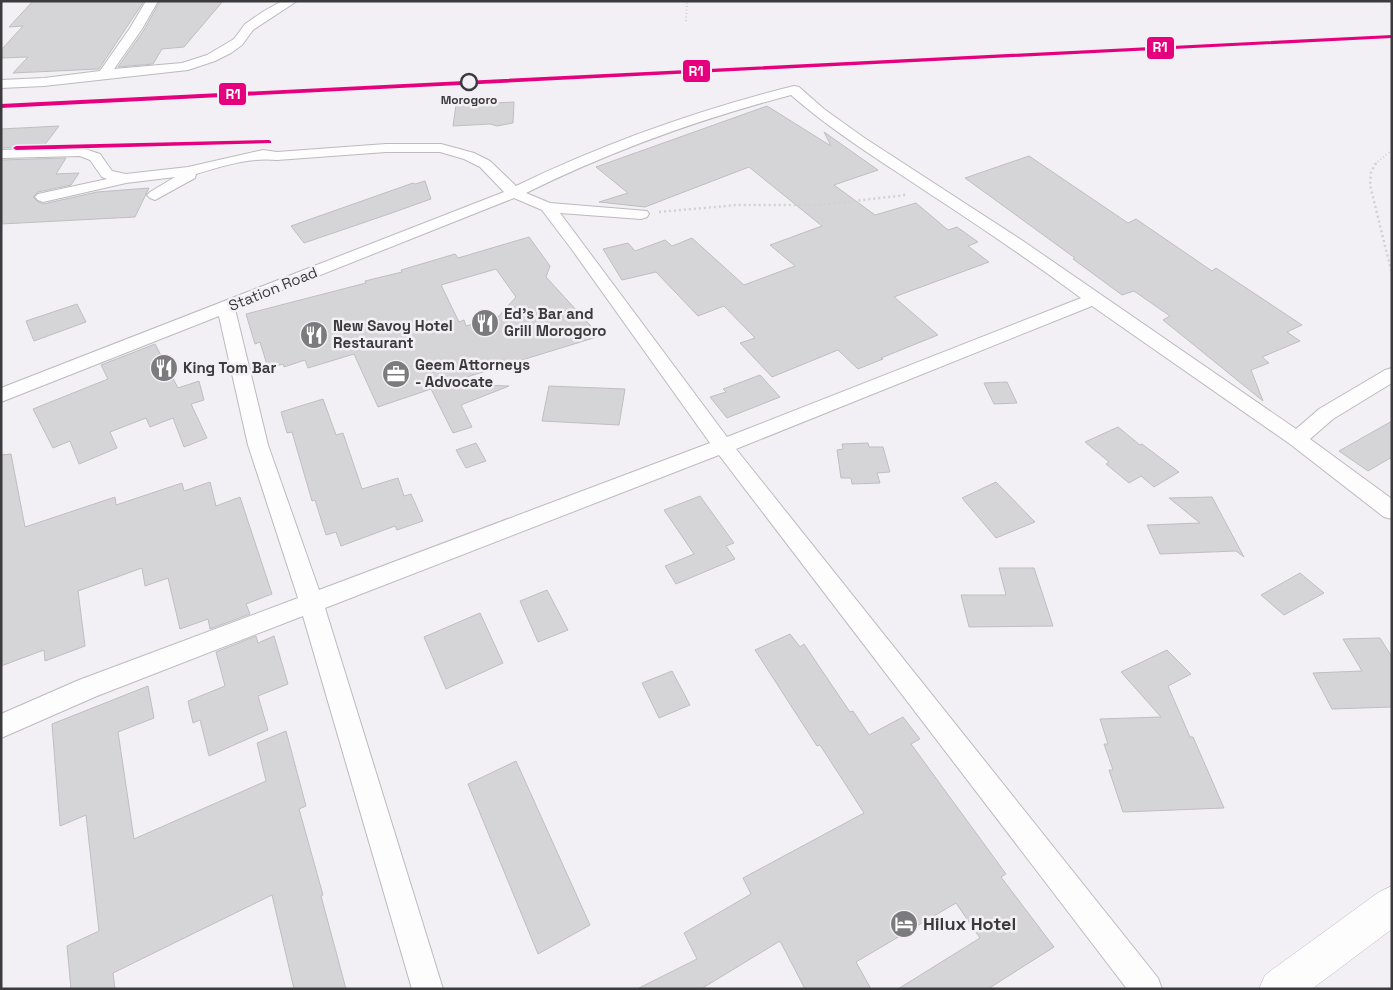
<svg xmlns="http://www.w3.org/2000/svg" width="1393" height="990" font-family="'Space Grotesk',sans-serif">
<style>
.building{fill:#d5d4d7;stroke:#bfbec1;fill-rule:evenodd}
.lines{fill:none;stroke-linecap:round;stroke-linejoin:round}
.street-casing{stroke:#bcbabd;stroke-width:2}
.secondary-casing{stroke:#bcbabd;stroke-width:1}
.path-far1{stroke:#d1d1d2;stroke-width:2;stroke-dasharray:1 2.5;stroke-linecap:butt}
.path{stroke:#d1d1d2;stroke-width:2.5;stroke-dasharray:2 3;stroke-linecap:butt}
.street{fill:#fdfdfd;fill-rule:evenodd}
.secondary{fill:#fdfdfd;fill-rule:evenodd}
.rail-1-casing{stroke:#f2eff5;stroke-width:3}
.rail-1{fill:#e5007d;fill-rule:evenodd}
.stop-dot{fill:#f2eff5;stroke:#3b3a3c;stroke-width:2.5}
.labels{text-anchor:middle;stroke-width:5;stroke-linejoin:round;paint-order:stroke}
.far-stop-label{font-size:12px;font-weight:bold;fill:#3b3a3c;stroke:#f2eff5}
.street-label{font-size:15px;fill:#3b3a3c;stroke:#f2eff5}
.poi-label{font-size:15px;font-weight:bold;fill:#3b3a3c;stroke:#f2eff5;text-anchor:start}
.near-poi-label{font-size:18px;font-weight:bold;fill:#3b3a3c;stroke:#f2eff5;text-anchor:start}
.line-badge{stroke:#f2eff5;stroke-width:2}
.badge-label{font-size:14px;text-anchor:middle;font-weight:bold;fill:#fff}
</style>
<rect width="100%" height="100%" fill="#f2f0f4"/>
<path class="building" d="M33 1H144L99 69 13 73 28 57 1 58V50L23 26 9 27Z
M160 1H223L184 47 162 49 153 64 118 67 144 30Z
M514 102 513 123 497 126 490 124 453 126 456 105Z
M767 106 831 146 824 132 878 170 834 185 875 215 916 203 948 230 957 227 978 242 968 246 989 262 894 297 938 335 881 358 883 359 858 369 838 350 772 377 740 343 755 338 724 306 698 316 656 272 622 280 603 249 628 243 635 251 665 240 672 246 692 238 744 285 795 266 770 245 822 226 749 167 645 207 599 202 628 193 596 167Z
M59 126 43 147 1 148V129Z
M1029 156 1128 223 1136 219 1212 271 1216 268 1302 325 1287 332 1300 341 1262 357 1269 363 1251 370 1263 401 1163 320 1170 316 1134 291 1122 295 1073 259 1075 258 965 178Z
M66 158 56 174 79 173 71 185 38 192 33 197 37 201 43 204 97 192 149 188 135 217 1 224V160Z
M425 181 431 199 386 215 304 243 291 226 413 183 415 184Z
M529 237 550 266 546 277 600 336 444 384 509 386 461 405 472 427 453 433 431 389 378 407 354 354 308 368 305 360 284 367 283 364 268 368 260 342 255 344 246 314 366 283 365 281 402 272 401 270 455 254 458 258ZM496 269 516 297 498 317 466 326 464 320 459 322 441 285Z
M77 304 86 322 34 341 26 321Z
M155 344 178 388 199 381 204 400 191 404 207 438 184 447 173 418 150 427 146 418 110 432 117 448 79 464 70 441 53 448 33 409 108 379 101 365Z
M760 375 780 397 727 418 710 397 726 392 723 389Z
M1007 382 1017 403 994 404 984 383Z
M549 386 625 389 619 425 542 421Z
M323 399 336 435 343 433 362 489 398 478 404 496 411 494 423 521 397 530 395 526 341 546 336 532 326 535 315 500 312 501 292 432 287 433 281 412Z
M1392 421V457L1368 471 1339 451Z
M1118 427 1140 445 1142 444 1179 472 1154 487 1141 476 1129 483 1106 464 1109 462 1085 442Z
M476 443 486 461 466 468 456 450Z
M868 443 869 447H883L890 472 877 473 880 483 852 484 851 478H841L837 450 843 449 842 444Z
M11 454 25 527 115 497 116 505 182 483 184 491 210 482 216 506 240 497 272 594 246 604 250 614 210 629 208 619 180 629 168 578 145 586 142 568 78 591 85 646 45 661 44 650 1 666V455Z
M996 482 1035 522 996 538 962 498Z
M700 496 734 543 726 546 735 559 676 584 665 566 694 554 664 510Z
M1212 497 1244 557 1236 551 1160 554 1147 525 1200 523 1169 498Z
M999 568H1034L1053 626 969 627 961 595H1006Z
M1300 573 1324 593 1284 615 1261 595Z
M547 590 568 630 538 642 520 601Z
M480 613 503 663 446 689 424 637Z
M790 634 800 647 804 644 850 712 853 711 869 735 903 717 920 739 911 744 1006 874 1001 877 1054 947 988 989H898L980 938 956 903 856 962 871 989H805L780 941 701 989H637L697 959 684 933 751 894 743 878 864 813 820 745 817 746 755 650Z
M256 636 258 643 274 636 288 684 258 696 268 730 209 756 200 720 193 723 188 701 225 686 216 652Z
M1380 638 1392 657V707L1332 709 1313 673 1362 671 1343 639Z
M1167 650 1191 674 1168 686 1190 737H1193L1224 808 1123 812 1109 770H1113L1104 744H1108L1100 719 1161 717 1121 672Z
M672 671 690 705 659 718 642 683Z
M148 686 154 718 118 732 134 839 266 781 257 743 286 731 306 806 299 809 323 895 321 896 346 989H294L272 895 113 973 115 989H71L67 946 99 931 86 815 60 826 52 724Z
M516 761 590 925 538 954 468 784Z"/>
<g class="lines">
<g class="street-casing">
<path id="street" d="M146 1H158L142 29 114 69 182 63 207 55 234 39 245 24 264 11 282 1H297L253 30 242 45 231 53 215 61 188 70 44 86 1 88V80L44 78 100 71 130 28Z
M794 86 799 87 824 109 863 137 1023 241 1296 429 1319 409 1385 370 1392 368V383L1333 419 1310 439 1392 499V519L1384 517 1290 444 1092 306 736 449 1158 978 1162 989H1127L719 455 325 608 443 989H412L303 616 97 696 1 738V714L79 680 298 598 248 445 219 316 1 402V388L504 192 480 167 464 159 440 152H386L277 160C251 157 222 166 196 174L195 178 155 200 150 198 147 195 150 192 175 177 126 183 43 202 38 200 35 197 38 194 107 179 102 177 90 160 80 156 1 158V150L82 148 100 154 112 171 126 174 188 167 263 150 277 152 386 144H441L474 153 490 161 516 186C605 143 698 110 794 86ZM791 95C833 132 881 161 927 192 979 226 1031 261 1081 298L727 437 560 213 641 219 647 217 649 214 647 211 550 203 526 193C611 151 700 119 791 95ZM514 198 542 210 573 251 710 443 319 590 268 445 235 309Z"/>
</g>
<g class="secondary-casing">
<path id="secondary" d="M1392 886V929L1312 989H1259L1265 975 1379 892Z"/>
</g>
<path class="path-far1" d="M686 21 687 1
M1375 164 1392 150"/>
<path class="path" d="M1376 163 1371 172 1370 185 1392 274
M659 212 737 205H819L906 195"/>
<use href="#street" class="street"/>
<use href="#secondary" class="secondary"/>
<g class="rail-1-casing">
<path id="rail-1" d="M1392 35V38L1 108V104Z
M269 140 271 141V143L16 150 13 148 16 146Z"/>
</g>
<use href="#rail-1" class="rail-1"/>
</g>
<defs>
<g id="restaurant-disc" transform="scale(1.4375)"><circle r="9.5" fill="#7b7a7c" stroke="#f2eff5"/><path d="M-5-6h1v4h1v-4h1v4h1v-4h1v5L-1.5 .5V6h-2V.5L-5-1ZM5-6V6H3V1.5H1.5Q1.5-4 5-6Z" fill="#fff"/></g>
<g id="office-disc" transform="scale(1.4375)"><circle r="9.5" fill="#7b7a7c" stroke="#f2eff5"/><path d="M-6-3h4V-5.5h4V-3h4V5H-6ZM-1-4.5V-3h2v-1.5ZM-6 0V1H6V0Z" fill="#fff"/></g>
<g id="hotel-disc" transform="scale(1.4375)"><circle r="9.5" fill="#7b7a7c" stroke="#f2eff5"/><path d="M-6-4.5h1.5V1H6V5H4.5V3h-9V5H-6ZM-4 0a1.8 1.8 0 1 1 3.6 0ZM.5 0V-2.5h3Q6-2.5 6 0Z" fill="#fff"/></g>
</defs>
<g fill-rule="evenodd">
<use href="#restaurant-disc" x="485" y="323"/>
<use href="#restaurant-disc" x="314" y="335"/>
<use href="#restaurant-disc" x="164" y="368"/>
<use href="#office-disc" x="396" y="374"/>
<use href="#hotel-disc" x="904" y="924"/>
</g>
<circle class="stop-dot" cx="469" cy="82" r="8"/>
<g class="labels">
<g class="far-stop-label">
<text x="469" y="104">Morogoro</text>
</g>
<g class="street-label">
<text transform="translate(273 289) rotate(-22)" y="5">Station Road</text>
</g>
<g class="poi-label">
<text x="504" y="319">Ed's Bar and<tspan x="504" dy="17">Grill Morogoro</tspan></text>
<text x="333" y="331">New Savoy Hotel<tspan x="333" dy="17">Restaurant</tspan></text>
<text x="415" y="370">Geem Attorneys<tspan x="415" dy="17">- Advocate</tspan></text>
<text x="183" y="373">King Tom Bar</text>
</g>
<g class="near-poi-label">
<text x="923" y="930">Hilux Hotel</text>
</g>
</g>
<g class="line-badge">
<rect x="1146" y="36" width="29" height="24" rx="5" fill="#e5007d"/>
<rect x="682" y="59" width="29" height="24" rx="5" fill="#e5007d"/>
<rect x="218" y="82" width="29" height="24" rx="5" fill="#e5007d"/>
</g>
<g class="badge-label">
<text x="1160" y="52">R1</text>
<text x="696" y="76">R1</text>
<text x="233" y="99">R1</text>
</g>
<rect width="1393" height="990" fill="none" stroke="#3b3a3c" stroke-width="5"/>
</svg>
